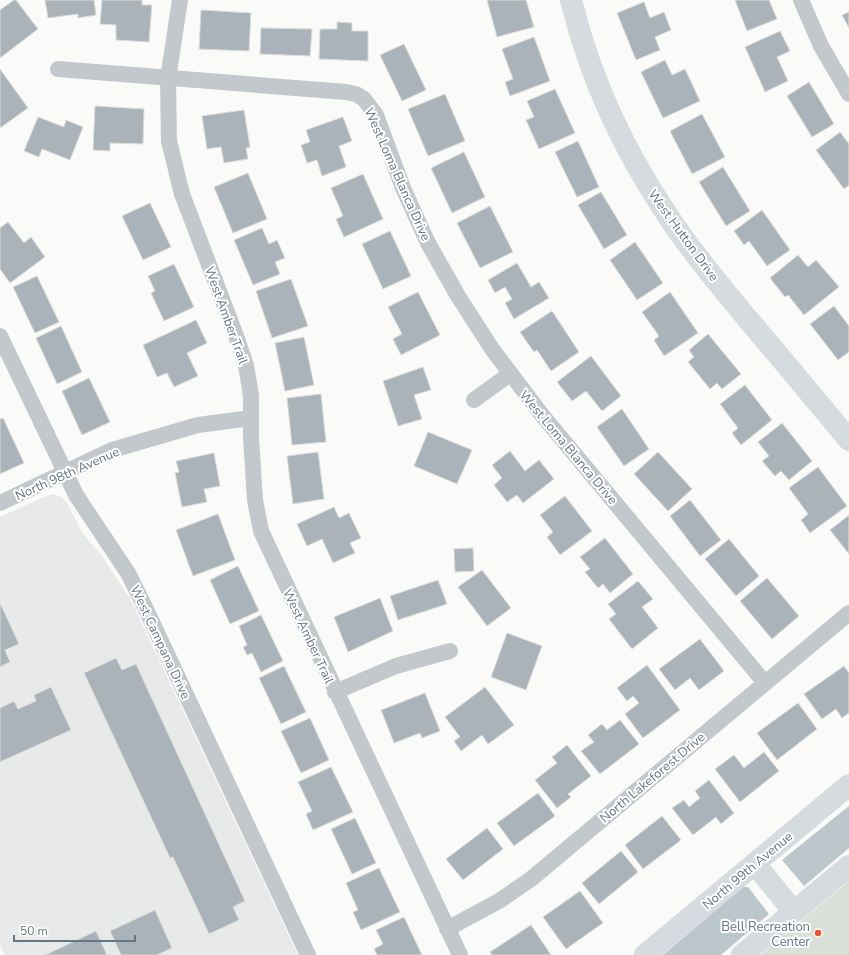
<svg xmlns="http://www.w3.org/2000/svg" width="849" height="955" font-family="'Nunito Sans',sans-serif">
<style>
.built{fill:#e8e9e9}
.green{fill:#dadfd7}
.water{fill:#bbc7cb}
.building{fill:#aab3b9;stroke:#dcdcda}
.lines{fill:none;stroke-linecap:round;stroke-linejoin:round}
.street{stroke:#c3c8cc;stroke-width:16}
.secondary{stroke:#d6dbdf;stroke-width:22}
.poi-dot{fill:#e4572e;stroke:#fff;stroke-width:1.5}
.labels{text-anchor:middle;stroke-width:4;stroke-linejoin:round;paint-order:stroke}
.street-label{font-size:13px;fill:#657683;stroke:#fff}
.poi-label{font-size:13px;fill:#657683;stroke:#fff;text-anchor:end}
</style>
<rect width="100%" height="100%" fill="#fafaf8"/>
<path class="built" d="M53 494 61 497 67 503 82 532 102 556 131 600 298 955H5L0 945V517L39 499Z"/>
<path class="green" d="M849 881V955H760Z"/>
<path class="water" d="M849 806V848L804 886 782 860Z
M743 887H748L769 914 721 955H663Z"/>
<path class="building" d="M14 0H16L38 29 0 58V10Z
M45 0H94L96 15 78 18V14L48 18Z
M102 0H142V5H152L149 42 116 40V25L100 24Z
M487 0H526L534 27 497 37Z
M735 0H769L777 19 747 31Z
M644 2 650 18 664 12 671 30 655 37 660 50 636 60 617 13Z
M201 10 251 13 249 51 199 49Z
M849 12V28L842 15Z
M337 22 352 23V31H368V61L319 59 320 29H337Z
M261 28 312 29 310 56 260 54Z
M780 31 790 51 777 57 788 81 765 92 745 47Z
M534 37 550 81 510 96 505 82 513 79 502 49Z
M404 44 426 90 402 101 380 55Z
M665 60 672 75 685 69 700 101 663 118 641 72Z
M0 69 28 108 0 128Z
M809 82 834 124 812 137 787 96Z
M555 89 575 133 539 149 526 120 534 117 527 101Z
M445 94 465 141 428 156 408 109Z
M95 106 144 109 143 144 110 143V151L93 150Z
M244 110 250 147 246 148 248 159 224 163 221 147 207 149 202 116Z
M702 114 725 157 692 174 670 131Z
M38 117 64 127 66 120 83 127 70 160 42 149 39 157 24 151Z
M343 117 352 141 339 146 346 167 322 176 317 160 307 163 301 145 310 142 306 130Z
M840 132 849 144V185L844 189 816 150Z
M578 141 599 187 577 197 555 152Z
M464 152 485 197 452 213 431 168Z
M723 167 750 211 726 226 699 182Z
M248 173 267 219 233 233 214 187Z
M363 174 383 219 344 237 336 219 343 216 331 188Z
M601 192 627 235 604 249 578 205Z
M150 203 171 247 143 260 122 216Z
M490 206 513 252 480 268 457 223Z
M762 210 790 250 767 266 749 241 744 245 734 231Z
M8 222 24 243 31 237 45 257 10 283 0 269V228Z
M262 228 269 244 277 240 285 258 275 262 280 274 253 285 234 240Z
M390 231 411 276 383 289 362 244Z
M635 242 663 283 637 300 610 260Z
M798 255 808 267 816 260 839 287 804 315 788 295 785 297 770 278Z
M517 263 531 287 539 282 549 298 514 319 505 303 512 299 505 287 495 293 488 280Z
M174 264 194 307 164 321 151 293 155 291 148 276Z
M37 276 59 322 35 333 13 287Z
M291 279 308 326 272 338 256 291Z
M418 292 440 335 401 355 393 339 402 334 388 307Z
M670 292 698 333 664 356 654 340 659 336 642 312Z
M834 306 849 326V352L838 360 810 324Z
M552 311 579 352 551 371 537 350 534 352 520 332Z
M196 320 207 343 187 353 198 376 174 387 167 373 157 377 143 345Z
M61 326 82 372 57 384 36 338Z
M708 334 741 374 722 389 717 383 710 389 688 362 694 357 689 350Z
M304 337 314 385 285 391 275 343Z
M591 356 621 396 602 411 586 391 572 401 557 382Z
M423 367 431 390 414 395 422 419 398 426 383 381Z
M89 378 110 422 82 435 62 391Z
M745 385 772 420 741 445 732 433 738 428 720 404Z
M321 394 326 442 292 445 287 398Z
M622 409 649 449 624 466 597 427Z
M3 418 24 463 0 474V419Z
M782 423 812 461 789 480 781 471 775 476 762 461 769 456 758 442Z
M428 432 472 450 457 484 414 466Z
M510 451 525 471 539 460 554 479 523 503 517 495 507 502 494 485 502 478 492 465Z
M318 452 324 499 293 504 287 456Z
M658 452 692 489 668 511 634 474Z
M214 453 220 486 204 489 207 502 182 507 175 473 179 472 176 461Z
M818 467 847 506 810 533 801 520 808 514 789 488Z
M565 496 592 531 560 555 547 537 553 532 540 515Z
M690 500 721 540 700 556 670 516Z
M334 507 339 518 349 513 361 538 350 543 355 553 333 563 322 539 307 546 297 524Z
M218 514 235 560 193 576 176 530Z
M849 515V554L830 530Z
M605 538 633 574 610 593 603 584 598 588 585 572 590 569 580 557Z
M729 539 759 576 736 596 705 559Z
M473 548 474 571 455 572 454 549Z
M238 566 259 611 230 624 210 580Z
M482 570 511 608 487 626 458 587Z
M767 578 799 616 772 639 740 601Z
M438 580 447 604 398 620 390 596Z
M638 581 653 599 642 607 658 628 632 649 609 619 616 614 608 604Z
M380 598 393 631 348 652 334 617Z
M0 603 19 644 5 650 10 662 0 667Z
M261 615 283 661 261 672 252 653 247 655 243 647 247 645 239 626Z
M507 633 542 646 526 690 491 677Z
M700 639 724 671 699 690 690 678 675 690 659 669Z
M116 658 122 670 136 664 245 901 233 907 239 920 209 934 173 857 170 858 84 673Z
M647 665 680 710 643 738 625 714 639 703 633 696 627 701 617 688Z
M284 666 306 712 281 724 259 678Z
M844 666 849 673V713L842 718 836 709 822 719 804 694Z
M51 687 71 730 0 762V708L14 701 18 709 36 701 34 695Z
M485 687 514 725 488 744 482 735 461 751 454 741 460 737 445 717Z
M425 693 440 731 422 738 420 733 394 743 381 710Z
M798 703 817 729 777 760 757 733Z
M310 718 329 760 301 773 281 731Z
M620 720 639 744 600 774 581 751 594 742 588 735 602 724 607 730Z
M567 745 591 776 568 794 571 797 557 808 535 780 557 763 552 757Z
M764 752 779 771 740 802 715 769 734 755 744 768Z
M331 767 353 812 313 830 306 814 312 811 298 782Z
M709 780 734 813 721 824 716 817 693 835 672 808 684 800 689 807 700 798 695 791Z
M538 793 555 816 514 846 497 823Z
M662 816 681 840 643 869 625 845Z
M355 818 376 863 352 874 331 829Z
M487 828 503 849 463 880 446 859Z
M621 851 638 872 599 904 582 883Z
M379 868 400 912 361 930 353 912 358 910 346 883Z
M580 891 603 923 566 949 543 917Z
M155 910 172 948 157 955H121L110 931Z
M404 917 422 955H377L374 949 383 944 376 930Z
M531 925 551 955H492L490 952Z
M96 931 107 955H45Z"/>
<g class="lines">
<path class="street" d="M180 0 168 79 169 141 182 194 235 333 246 365 251 396V438L255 500 261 531 460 955
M801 0 821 46 849 94
M58 69 346 92 356 94 364 99 376 115 403 188 428 243 458 296 492 349 542 415 765 683
M0 336 76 495 128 573 144 605 308 955
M474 400 510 374
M0 503 112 450 198 425 251 418
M335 692 396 666 450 651
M447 929 499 901 531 879 849 613"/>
<path class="secondary" d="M571 0C590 78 625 153 670 219 693 254 720 285 746 317 781 358 815 399 849 440
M755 864 794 912
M645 955 849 785
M742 955 849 866"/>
</g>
<circle class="poi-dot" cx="818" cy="933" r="4"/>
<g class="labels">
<g class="street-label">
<text transform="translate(398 174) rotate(66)" y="5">West Loma Blanca Drive</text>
<text transform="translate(684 235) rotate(54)" y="5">West Hutton Drive</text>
<text transform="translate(227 315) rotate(70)" y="5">West Amber Trail</text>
<text transform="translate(569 447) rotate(50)" y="5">West Loma Blanca Drive</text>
<text transform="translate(67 473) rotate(-24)" y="5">North 98th Avenue</text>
<text transform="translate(309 636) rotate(65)" y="5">West Amber Trail</text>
<text transform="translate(161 642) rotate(65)" y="5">West Campana Drive</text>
<text transform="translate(652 777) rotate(-40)" y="5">North Lakeforest Drive</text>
<text transform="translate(747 870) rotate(-40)" y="5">North 99th Avenue</text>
</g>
<g class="poi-label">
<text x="810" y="931">Bell Recreation<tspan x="810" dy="15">Center</tspan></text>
</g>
</g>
<path d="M14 935v6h121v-6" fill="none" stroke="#657683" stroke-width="2"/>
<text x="20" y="935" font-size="12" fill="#657683" stroke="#ffffff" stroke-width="3" paint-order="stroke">50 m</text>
</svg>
